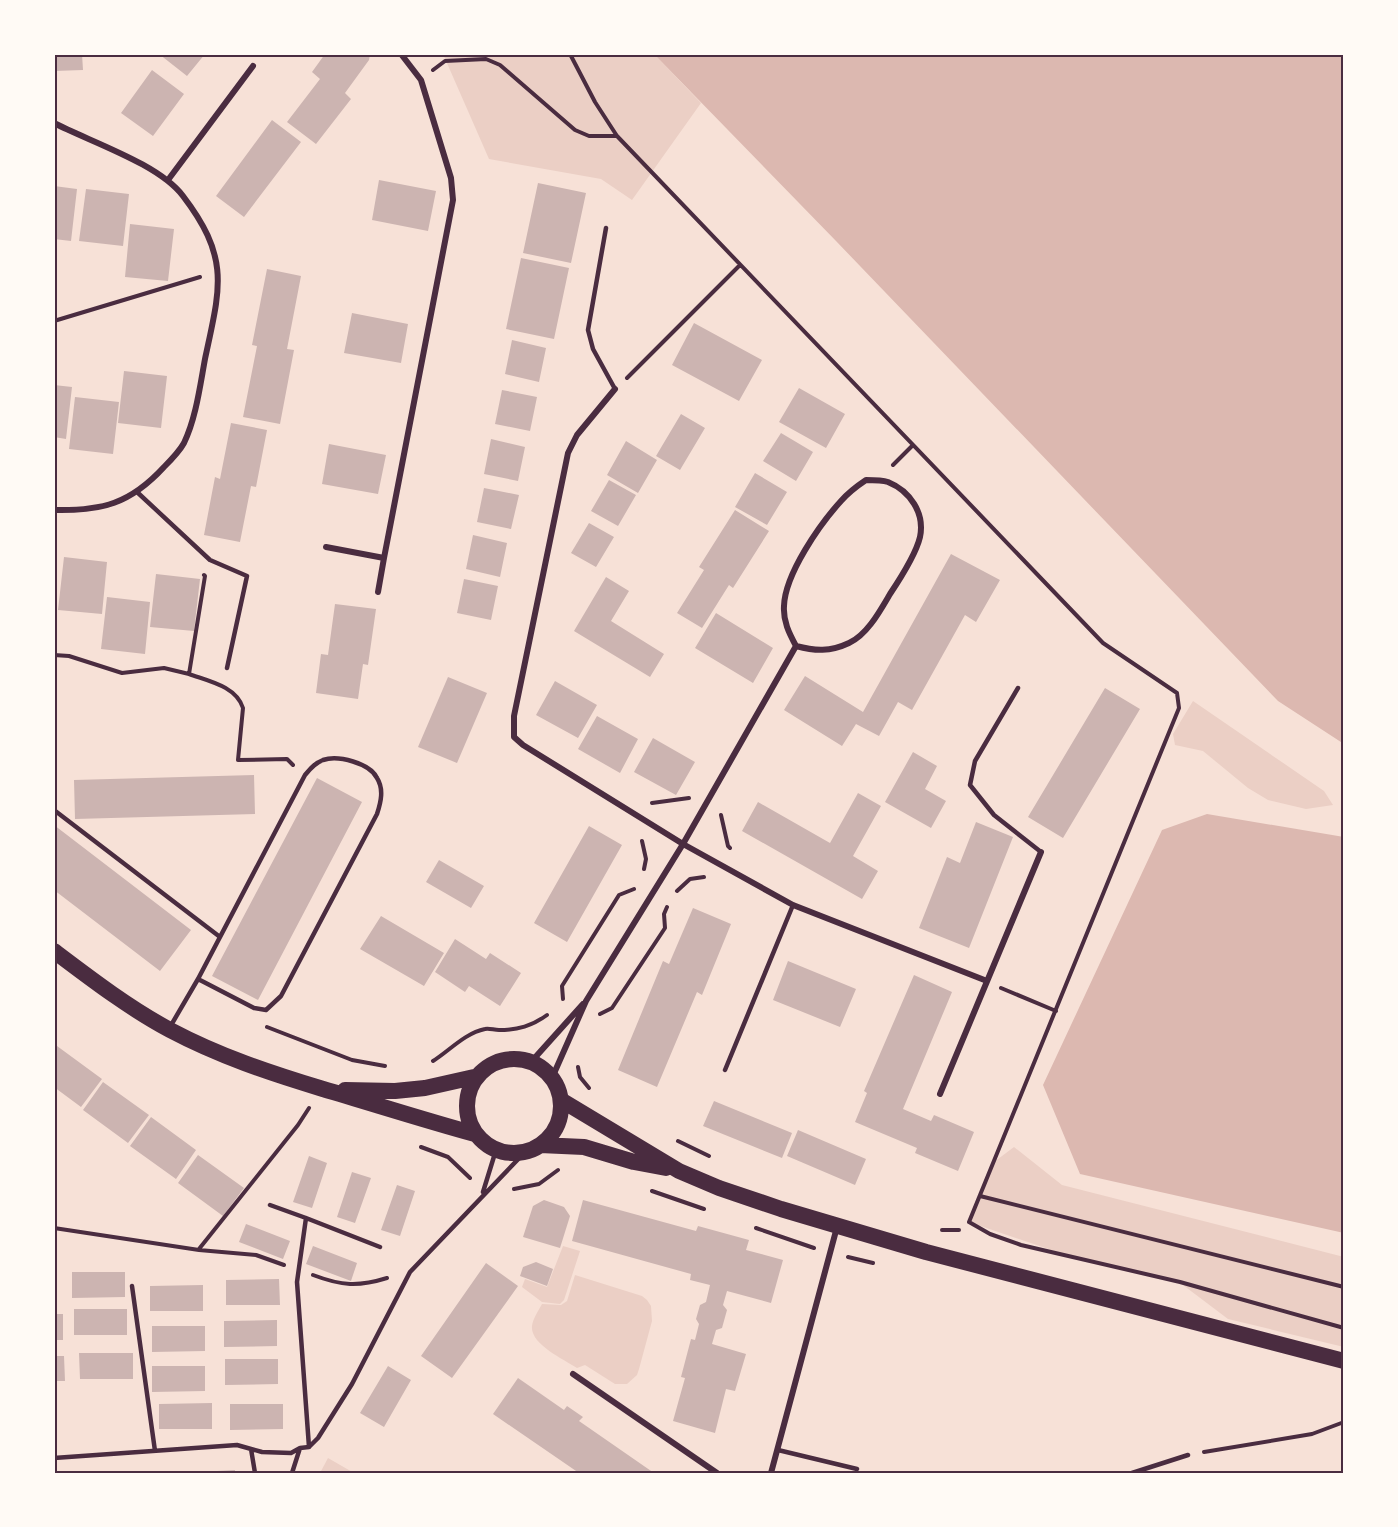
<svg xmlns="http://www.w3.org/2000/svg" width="1398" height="1527" font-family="'Public Sans',sans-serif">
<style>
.green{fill:#ebcfc5}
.water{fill:#dcb8b0}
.building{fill:#ccb4b1}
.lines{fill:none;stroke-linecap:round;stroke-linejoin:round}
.path{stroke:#4a2c40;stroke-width:4}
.service{stroke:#4a2c40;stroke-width:4.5}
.minor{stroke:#4a2c40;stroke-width:6}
.trunk{stroke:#4a2c40;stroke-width:16}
.neatline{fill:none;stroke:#4a2c40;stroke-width:2}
</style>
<rect width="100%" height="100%" fill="#f7e1d7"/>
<path class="green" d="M443 54H654L701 103 632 200 601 179 489 159Z
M1193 701 1324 791 1333 805 1306 809 1268 800 1248 788 1203 751 1175 745 1173 734Z
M1014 1147 1062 1185 1344 1257V1347L1228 1319 1179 1282 1081 1260 969 1222 994 1162Z
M563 1246 580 1251 564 1300 560 1304 542 1302 522 1287 525 1279 547 1287Z
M575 1275 642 1296 647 1300 651 1306 652 1321 639 1369 637 1375 627 1384H615L585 1365 577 1368C563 1359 530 1344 532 1326 533 1319 538 1311 542 1304L561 1305 567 1301Z
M328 1458 354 1473H320Z"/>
<path class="water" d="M654 54H1344V744L1278 701 836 241Z
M1207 814 1344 837V1233L1080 1174 1043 1085 1162 830Z"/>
<path class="building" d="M54 54H82L83 70 54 71Z
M159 54H205L187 76Z
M325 54H370L369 60 345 93 351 99 316 144 287 122 320 79 312 72Z
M152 70 184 94 153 136 121 113Z
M272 120 301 142 244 217 216 196Z
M379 180 436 191 428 231 372 220Z
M538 183 586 193 571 263 523 253Z
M54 186 77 189 71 241 54 239Z
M86 189 129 194 123 246 79 241Z
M130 224 174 229 168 281 125 277Z
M521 258 569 268 554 339 506 329Z
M267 269 301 276 287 349 294 350 280 424 243 417 257 346 252 345Z
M352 313 408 324 401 363 344 353Z
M694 323 762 360 739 401 672 365Z
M512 340 546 348 539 382 505 374Z
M124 371 167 376 161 428 118 423Z
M54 385 72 387 66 439 54 437Z
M799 388 845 414 826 448 779 422Z
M502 390 537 397 530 431 495 424Z
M75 397 119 402 113 454 69 449Z
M681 414 705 428 680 470 656 456Z
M231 423 267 430 256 487 251 486 240 542 204 535 215 477 220 479Z
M781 433 813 452 796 481 763 461Z
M491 439 525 447 518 481 484 474Z
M626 441 657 460 638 493 607 475Z
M329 444 386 455 378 494 322 484Z
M755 473 787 492 767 525 735 507Z
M609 480 636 495 618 526 591 511Z
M484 488 519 495 511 529 477 522Z
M735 510 769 531 733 588 729 585 702 628 677 613 704 570 699 567Z
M589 523 614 537 596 567 571 553Z
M473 535 507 543 500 577 466 569Z
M951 554 1000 580 976 622 965 615 912 710 898 702 879 736 856 724 842 746 784 710 805 676 863 712Z
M64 557 107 562 102 614 58 610Z
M156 574 200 579 194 631 150 627Z
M606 577 629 591 611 621 664 654 650 677 574 631Z
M464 579 498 586 491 620 457 613Z
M107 597 150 602 145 654 101 649Z
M335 604 376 609 368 665 363 664 358 699 316 693 321 654 328 655Z
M716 613 773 648 753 683 695 648Z
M448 677 487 693 457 763 418 747Z
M555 681 597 705 578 738 536 715Z
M1105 688 1140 709 1063 838 1028 817Z
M597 716 638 739 620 773 578 749Z
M653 738 695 762 676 795 634 772Z
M913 752 937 766 925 789 946 801 931 828 885 802Z
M254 775 255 814 75 819 74 780Z
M317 778 362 802 258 1000 212 976Z
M858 793 881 806 853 856 878 871 862 899 742 831 758 802 830 843Z
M976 822 1013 837 969 948 919 928 947 857 960 863Z
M54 825 191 930 160 971 54 890Z
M589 826 622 845 567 942 534 923Z
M439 860 484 886 471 908 426 882Z
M693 908 731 924 702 995 697 992 657 1087 618 1070 663 961 669 964Z
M381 916 444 953 424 986 360 949Z
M455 939 486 959 490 953 521 973 500 1006 469 986 465 992 435 972Z
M788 961 856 989 840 1027 773 1000Z
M914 975 952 992 903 1109 931 1121 934 1115 974 1132 958 1171 915 1153 917 1148 855 1122 867 1093 864 1091Z
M57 1046 102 1079 81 1107 54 1087V1049Z
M103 1082 149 1115 128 1143 83 1110Z
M714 1101 792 1133 782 1158 703 1126Z
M151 1117 196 1150 176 1179 130 1146Z
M798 1130 866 1159 855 1185 787 1156Z
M198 1155 244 1188 223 1216 178 1183Z
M309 1156 327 1163 312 1208 293 1202Z
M352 1172 371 1178 355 1223 337 1217Z
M397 1185 415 1191 400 1236 381 1230Z
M544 1200 564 1207 570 1216 560 1248 523 1237 533 1206Z
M583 1200 696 1231 698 1226 749 1240 746 1250 783 1260 771 1303 727 1291 723 1305 727 1310 722 1328 716 1330 712 1344 746 1354 735 1391 726 1389 715 1433 673 1421 685 1378 681 1377 691 1339 695 1340 699 1324 696 1319 700 1305 706 1302 710 1285 690 1280 691 1274 572 1241Z
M246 1224 290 1241 283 1259 239 1242Z
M313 1246 357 1263 351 1281 306 1264Z
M536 1262 553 1269 547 1286 520 1276 523 1267Z
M486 1263 518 1286 452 1378 421 1356Z
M72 1272H125V1297L72 1298Z
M279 1279 280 1305H226V1280Z
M203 1285V1311H150V1286Z
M74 1309H127V1335H74Z
M54 1314H63V1340H54Z
M277 1320V1346L224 1347V1321Z
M152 1326H205V1351L152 1352Z
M79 1353H133V1379H80Z
M54 1356H64L65 1381H54Z
M225 1359H278V1384L225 1385Z
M152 1366H205V1391L152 1392Z
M388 1366 411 1380 384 1427 360 1413Z
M518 1378 564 1410 567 1406 583 1417 579 1421 654 1473H579L493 1414Z
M212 1403V1429H159V1404Z
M230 1404H283V1429L230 1430Z
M235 1470V1473H217V1471Z"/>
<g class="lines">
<path class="path" d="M570 54 595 102 617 136 1103 643 1177 693 1179 708 969 1222 990 1234 1021 1245 1180 1282 1344 1328
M433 70 445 61 486 59 500 65 575 130 589 136H617
M54 321 200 277
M627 378 740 265
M893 465 913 445
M54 655 69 656 122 673 164 668 189 674 205 576 204 575
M189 674C208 681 236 686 243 708L238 760 287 759 293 765
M652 803 689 798
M721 815 728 846 730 848
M642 841 646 859 644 869
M677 891 690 879 704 877
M1001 988 1056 1011
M563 999 562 986 619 895 634 889
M600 1014 612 1008 665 928 664 914 667 907
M267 1027 352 1060 385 1066
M433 1061C449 1051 465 1033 485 1029 489 1028 494 1030 499 1030 518 1030 532 1026 547 1015
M578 1067 580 1077 589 1088
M678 1141 709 1156
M421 1147 448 1157 470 1178
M514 1189 539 1184 558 1170
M652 1191 704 1209
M980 1196 1344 1287
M54 1228 199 1250 256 1255 284 1265
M756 1228 814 1248
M942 1230H959
M199 1249 298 1125 309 1108
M848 1257 873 1263
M313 1275C342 1286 358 1287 387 1278
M1204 1452 1312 1434 1344 1422"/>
<path class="service" d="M606 228 588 330 593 349 615 389
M137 492 210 560 247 576 227 668
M1018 688 975 761 970 785 994 815 1041 852
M54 810 220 937
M170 1027 198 979 305 775C310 769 315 763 323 760 338 755 370 763 377 778 384 789 381 802 377 814L281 996 266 1010 254 1008 198 979
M725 1070 793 905
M483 1192 496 1150
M270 1205 306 1218
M132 1286 155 1451
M309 1447 297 1282 306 1218 380 1247
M251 1449 255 1473
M778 1450 857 1469
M54 1458 237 1445 262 1452 291 1453 300 1448 309 1447 318 1438 352 1384 410 1272 525 1152
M292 1473 300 1448
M1132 1473 1188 1455"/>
<path class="minor" d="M54 123C91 142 159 164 183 196 231 259 220 288 205 359 200 386 196 418 184 443 179 452 171 460 164 467 130 504 102 511 54 510
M168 180 253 66
M615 389 577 435 568 453 514 716V737L523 745 683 844 793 905 987 981
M326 547 384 558 453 200 451 178 421 80 401 54
M378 592 384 558
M531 1062 583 1004
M552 1078 586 1001 683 844 796 646C789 633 783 621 784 606 785 574 820 524 841 501 848 493 857 486 866 480 873 480 882 480 888 482 910 491 925 513 920 537 916 554 900 579 890 594 880 611 867 635 849 643 830 652 815 651 796 646
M940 1094 1041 852
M573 1374 717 1473
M771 1473 837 1227"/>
<path class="trunk" d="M54 951C91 979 129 1008 170 1030 219 1056 270 1073 323 1089 374 1104 424 1120 475 1134
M467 1106a47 47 0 1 1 94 0a47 47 0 1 1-94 0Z
M345 1090 395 1091 425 1088 474 1077
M561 1100 679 1171 719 1188 781 1209 926 1252 1344 1361
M540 1145 584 1147 634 1162 666 1168"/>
</g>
<rect width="1398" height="1527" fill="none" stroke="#fffaf5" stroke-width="111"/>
<rect x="56" y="56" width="1286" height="1416" class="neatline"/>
</svg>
